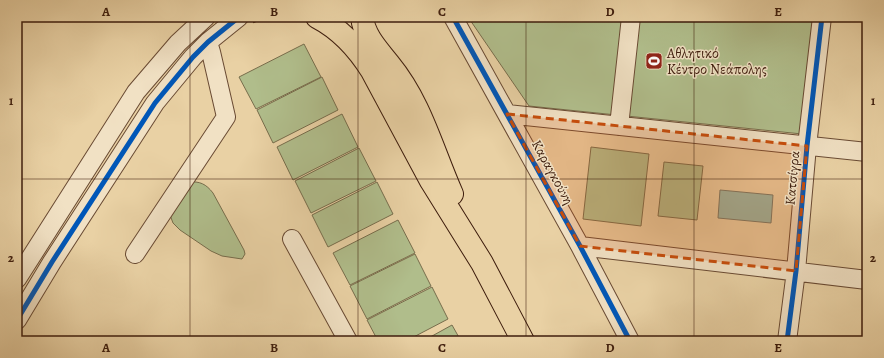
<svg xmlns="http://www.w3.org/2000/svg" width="884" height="358" font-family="Alegreya,serif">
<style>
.green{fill:#b0bd8b;stroke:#776d4c}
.water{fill:#98b7a3;stroke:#747967}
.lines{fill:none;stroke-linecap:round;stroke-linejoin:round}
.minor-casing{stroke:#694a33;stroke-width:20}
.highway-casing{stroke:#3e1d0d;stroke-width:24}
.path{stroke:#3e1d0d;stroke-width:2.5;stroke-dasharray:3 2;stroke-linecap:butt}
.minor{stroke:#f1e1c4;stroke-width:18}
.highway{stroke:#e9d1a4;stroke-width:22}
.cycleway-casing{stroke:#f1e1c4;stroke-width:8}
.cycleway{stroke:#0057b8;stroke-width:5}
.marked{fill:#c64d0c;fill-opacity:0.2;stroke:#c64d0c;stroke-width:3;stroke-dasharray:8 5;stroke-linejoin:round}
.grid{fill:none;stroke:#3e1d0d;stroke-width:1;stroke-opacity:0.55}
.labels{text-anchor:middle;stroke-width:3;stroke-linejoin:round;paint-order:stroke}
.poi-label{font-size:14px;fill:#3e1d0d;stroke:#f1e1c4;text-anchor:start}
.street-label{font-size:14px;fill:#3e1d0d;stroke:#f1e1c4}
.neatline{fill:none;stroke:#3e1d0d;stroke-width:1.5}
.grid-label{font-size:13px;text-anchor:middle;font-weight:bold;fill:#3e1d0d}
</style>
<rect width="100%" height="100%" fill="#e9d1a4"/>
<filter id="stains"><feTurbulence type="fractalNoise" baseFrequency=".005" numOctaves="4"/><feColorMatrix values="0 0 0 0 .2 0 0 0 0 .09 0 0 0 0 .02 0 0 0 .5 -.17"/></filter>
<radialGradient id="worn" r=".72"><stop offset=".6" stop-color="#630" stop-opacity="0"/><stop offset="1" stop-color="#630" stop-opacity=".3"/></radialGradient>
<path class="green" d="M468 17H815L802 134 529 106Z
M304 44 321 77 256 109 239 77Z
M322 77 338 110 273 143 257 110Z
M342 114 358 147 293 180 277 147Z
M591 147 649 154 641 226 583 219Z
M359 148 376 181 311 213 295 181Z
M664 162 703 166 697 220 658 216Z
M188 182C200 181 206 184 213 193L244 250 245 254 242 259 222 256 211 251 180 230 173 223 170 215Z
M377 182 393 214 328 247 312 215Z
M398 220 415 253 350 285 333 253Z
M415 254 431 286 367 319 350 286Z
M432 287 448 319 406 341H378L367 320Z
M452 325 461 341H423Z"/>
<path class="water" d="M720 190 773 195 771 223 718 218Z"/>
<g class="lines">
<g class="minor-casing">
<path id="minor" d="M453 17 580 246 630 341
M507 114 867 152
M619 126 631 17
M292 239 348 341
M580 246 867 280
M135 254 226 117 211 52 208 42
M17 279 136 92 178 43 206 17
M17 320 52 262 155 103 193 57 208 42 239 17
M787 341 796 271 807 146 822 17"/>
</g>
<g class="highway-casing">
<path id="highway" d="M317 17C340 29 359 50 372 71L431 181 482 263 523 341
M362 17C364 36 378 50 389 64 421 103 432 149 452 194"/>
</g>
<path class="path" d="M253 22 262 18"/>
<use href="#minor" class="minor"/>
<use href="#highway" class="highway"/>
<g class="cycleway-casing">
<path id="cycleway" d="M453 17 580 246 630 341
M17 320 52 262 155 103 193 57 208 42 239 17
M787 341 796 271 807 146 822 17"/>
</g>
<use href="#cycleway" class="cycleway"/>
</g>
<path class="marked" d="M507 114 807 146 796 271 580 246Z"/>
<path class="grid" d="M190 17V341M358 17V341M526 17V341M694 17V341M17 179H867"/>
<defs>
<g id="stadium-square" transform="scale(0.9)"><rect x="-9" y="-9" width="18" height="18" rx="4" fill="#8f2418" stroke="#f1e1c4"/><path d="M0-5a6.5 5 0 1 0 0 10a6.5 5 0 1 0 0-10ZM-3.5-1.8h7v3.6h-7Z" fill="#fff"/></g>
</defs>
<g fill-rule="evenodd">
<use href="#stadium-square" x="654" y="61"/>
</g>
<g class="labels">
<g class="poi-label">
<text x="667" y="58">Αθλητικό<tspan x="667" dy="16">Κέντρο Νεάπολης</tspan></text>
</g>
<g class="street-label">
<text transform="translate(553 172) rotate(61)" y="5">Καραγκούνη</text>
<text transform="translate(792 178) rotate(-85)" y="5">Κατσίγρα</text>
</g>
</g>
<rect width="884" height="358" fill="none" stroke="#e9d1a4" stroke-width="44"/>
<rect x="22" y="22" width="840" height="314" class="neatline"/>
<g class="grid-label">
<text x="106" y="16">A</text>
<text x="274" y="16">B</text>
<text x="442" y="16">C</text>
<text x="610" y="16">D</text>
<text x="778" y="16">E</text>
<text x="11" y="105">1</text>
<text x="873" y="105">1</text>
<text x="11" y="262">2</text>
<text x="873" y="262">2</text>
<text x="106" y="352">A</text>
<text x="274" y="352">B</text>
<text x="442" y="352">C</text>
<text x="610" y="352">D</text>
<text x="778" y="352">E</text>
</g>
<rect width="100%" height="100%" filter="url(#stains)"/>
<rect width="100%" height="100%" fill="url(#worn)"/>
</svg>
